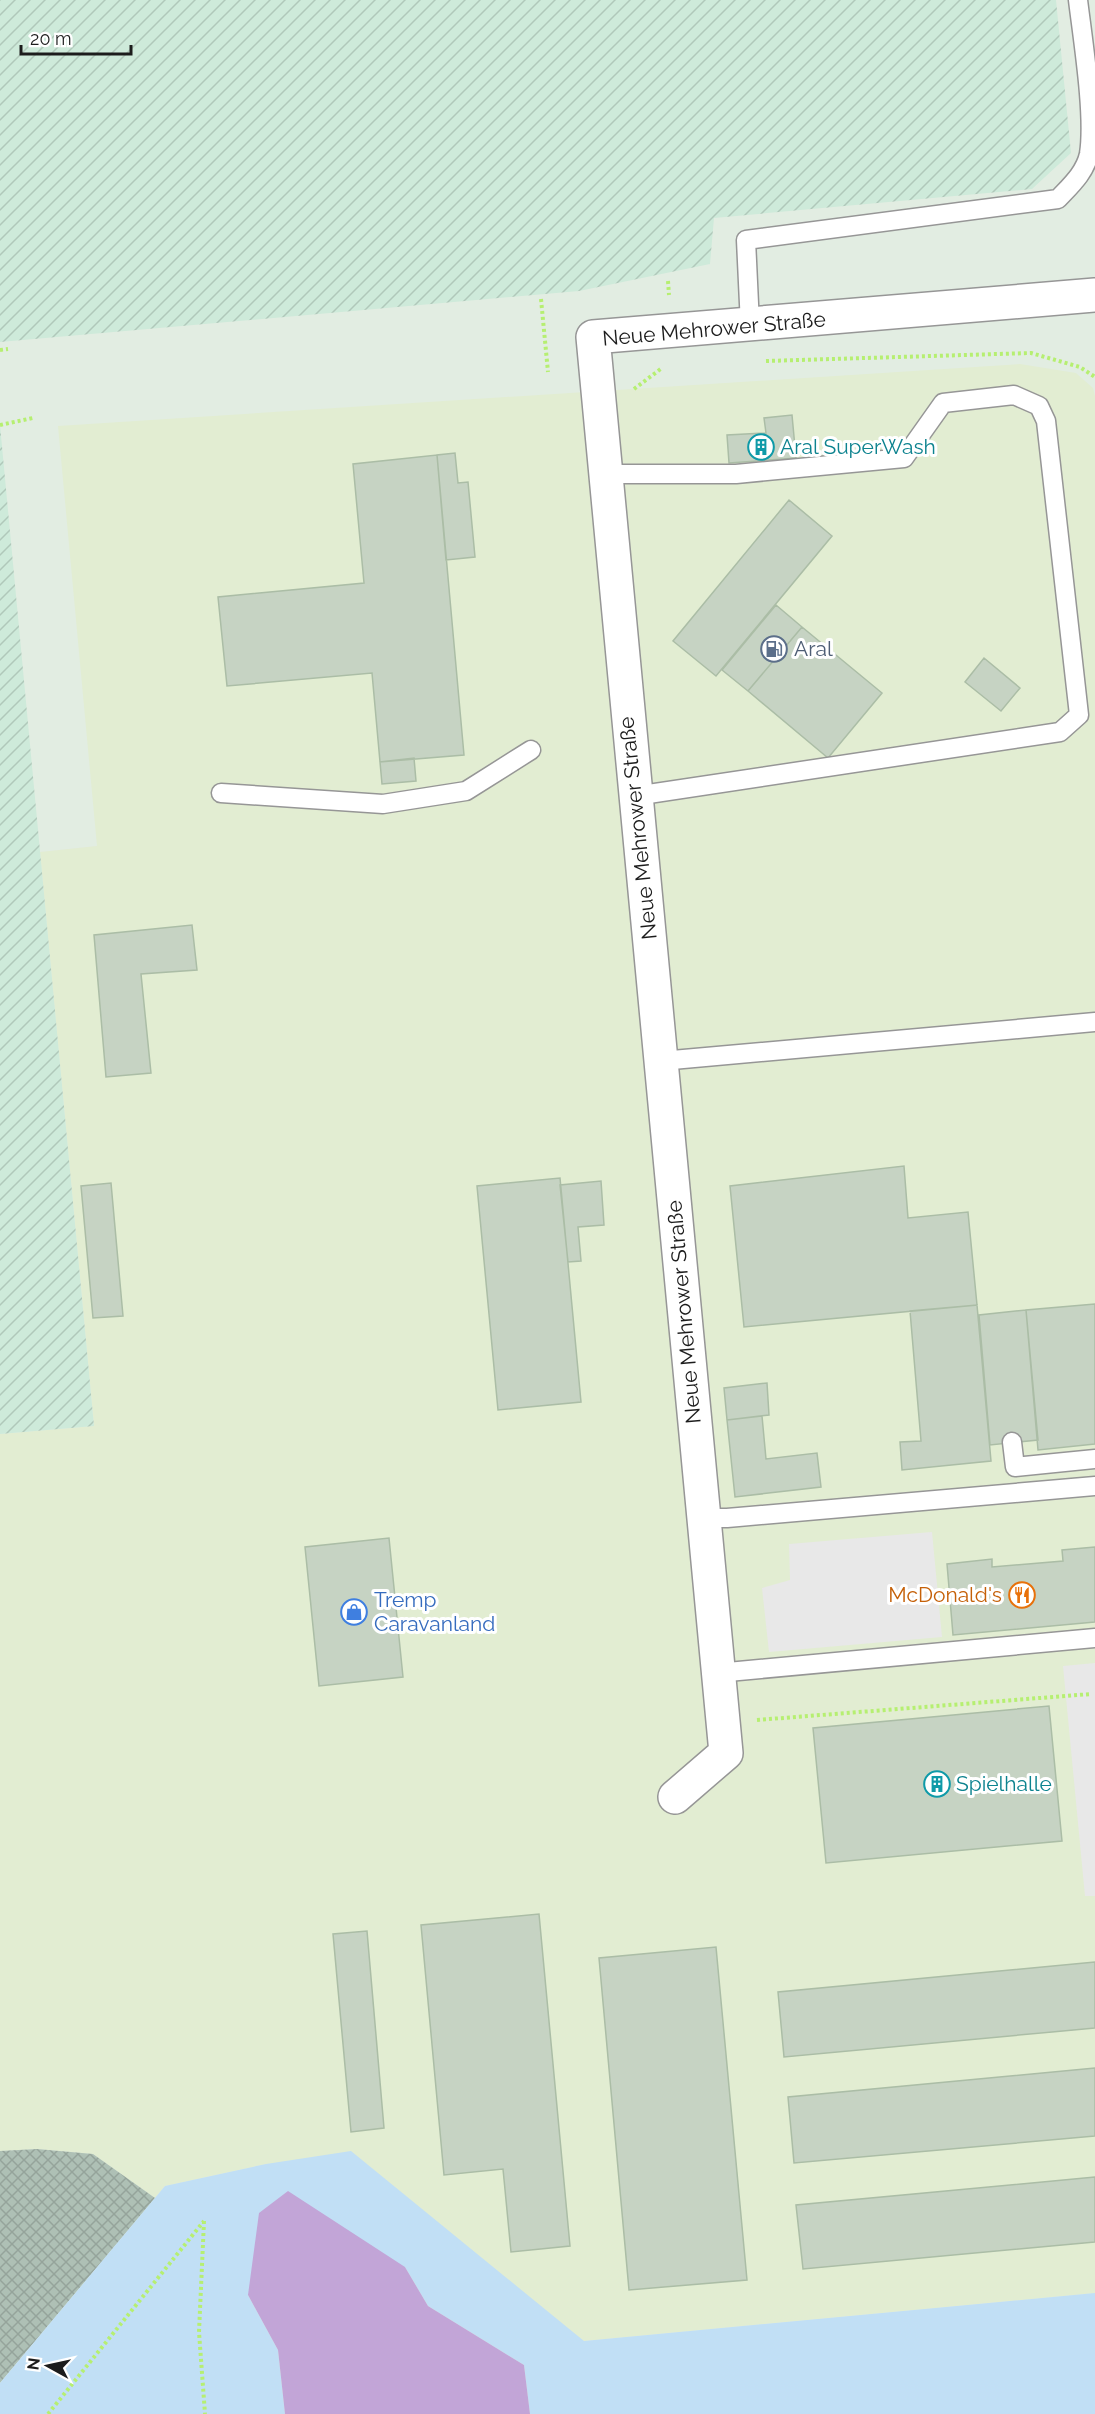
<svg xmlns="http://www.w3.org/2000/svg" width="1095" height="2414" font-family="Raleway,sans-serif">
<style>
.commercial{fill:#e2edd2}
.construction{fill:url(#construction-cross-hatch)}
.farmland{fill:url(#farmland-furrows)}
.park{fill:#c1dff5}
.parking{fill:#e8e8e8}
.water{fill:#c2a5d7}
.building{fill:#c6d3c3;stroke:#abbda6;stroke-width:1.5}
.lines{fill:none;stroke-linecap:round;stroke-linejoin:round}
.lane-casing{stroke:#969696;stroke-width:21}
.street-casing{stroke:#969696;stroke-width:36}
.path{stroke:#b6ef71;stroke-width:4;stroke-dasharray:3 3;stroke-linecap:butt}
.lane{stroke:#fff;stroke-width:18}
.street{stroke:#fff;stroke-width:33}
.labels{text-anchor:middle;stroke-width:6;stroke-linejoin:round;paint-order:stroke}
.street-label{font-size:21px;fill:#1c1c1c;stroke:#fff}
.culture-label{font-size:21px;fill:#0d838f;stroke:#fff;text-anchor:start}
.service-label{font-size:21px;fill:#4e5e75;stroke:#fff;text-anchor:start}
.food-label{font-size:21px;fill:#c56008;stroke:#fff;text-anchor:end}
.shop-label{font-size:21px;fill:#366cbe;stroke:#fff;text-anchor:start}
</style>
<defs>
<pattern id="construction-cross-hatch" width="8" height="8" patternUnits="userSpaceOnUse" patternTransform="scale(1.5)"><rect width="8" height="8" fill="#aec0b5"/><path d="M0 0l8 8M0 8l8-8" fill="none" stroke="#95a49b"/></pattern>
<pattern id="farmland-furrows" width="10" height="10" patternUnits="userSpaceOnUse" patternTransform="scale(1.5)"><rect width="10" height="10" fill="#ceeada"/><path d="M-1 1l2-2M0 10L10 0M9 11l2-2" fill="none" stroke="#b0c8ba"/></pattern>
</defs>
<rect width="100%" height="100%" fill="#e2ede2"/>
<path class="commercial" d="M1020 364 1076 373 1093 388 1095 396V2293L584 2341 266 2164 165 2186 155 2198 93 2154 37 2149 0 2151V1434L94 1426 40 852 97 846 58 426Z"/>
<path class="construction" d="M37 2149 93 2154 155 2198 0 2383V2151Z"/>
<path class="farmland" d="M0 0H1056L1071 153 1032 189 714 218 710 264 579 291 0 342Z
M0 425 94 1426 0 1434Z"/>
<path class="park" d="M351 2151 584 2341 1095 2293V2414H530L524 2365 428 2306 405 2267 248 2295 278 2350 285 2414H0V2383L165 2186 266 2164Z"/>
<path class="parking" d="M932 1532 942 1637 769 1652 762 1588 790 1580 789 1544Z
M1095 1663V1896H1085L1063 1666Z"/>
<path class="water" d="M288 2191 405 2267 428 2306 524 2365 530 2414H285L278 2350 248 2295 259 2213Z"/>
<path class="building" d="M792 415 796 458 729 463 727 435 766 433 764 418Z
M455 453 458 483 468 482 475 557 446 560 437 455Z
M437 455 464 755 380 762 372 673 227 686 218 597 364 583 353 464Z
M789 500 832 536 716 676 673 641Z
M776 605 802 627 748 691 722 670Z
M802 627 882 693 828 758 748 691Z
M984 658 1020 688 1001 711 965 682Z
M414 758 416 781 382 784 380 762Z
M192 925 197 970 141 974 151 1073 106 1077 94 935Z
M904 1166 908 1218 968 1212 977 1305 744 1327 730 1186Z
M560 1178 581 1402 498 1410 477 1186Z
M601 1181 604 1225 578 1227 581 1261 568 1262 560 1185Z
M111 1183 123 1316 93 1318 81 1186Z
M1095 1304V1444L1038 1450 1026 1310Z
M977 1305 991 1461 902 1470 900 1442 921 1441 910 1311Z
M1026 1310 1038 1440 990 1445 979 1315Z
M767 1383 769 1415 727 1420 724 1388Z
M762 1416 766 1459 817 1453 821 1487 735 1497 727 1420Z
M389 1538 403 1677 319 1686 305 1547Z
M1095 1547V1622L953 1635 947 1564 992 1559V1567L1063 1561 1062 1550Z
M1049 1706 1062 1841 826 1863 813 1728Z
M539 1914 570 2246 511 2252 503 2169 444 2175 421 1925Z
M367 1931 384 2128 351 2132 333 1934Z
M716 1947 747 2280 629 2290 599 1958Z
M1095 1962V2028L784 2057 778 1992Z
M1095 2068V2136L794 2163 788 2097Z
M1095 2177V2242L803 2269 796 2205Z"/>
<g class="lines">
<g class="lane-casing">
<path id="lane" d="M750 325 746 240 1058 199C1070 186 1085 173 1089 154 1095 116 1083 41 1078 0
M605 474H736L904 458 943 403 1014 395 1039 406 1046 421 1079 715 1060 732 635 796
M221 793 383 804 466 791 531 750
M661 1061 1095 1022
M1012 1442 1015 1467 1095 1459
M702 1518H727L1095 1486
M717 1673 1095 1638"/>
</g>
<g class="street-casing">
<path id="street" d="M675 1797 726 1753 593 337 1095 295"/>
</g>
<path class="path" d="M668 281 669 295
M541 299 548 372
M0 350 8 349
M766 361 1031 353 1080 367 1095 377
M634 389 662 368
M0 425 33 418
M757 1720 1091 1694
M204 2221 199 2332 205 2414
M48 2414 204 2221"/>
<use href="#lane" class="lane"/>
<use href="#street" class="street"/>
</g>
<defs>
<g id="building-ring" transform="scale(1.35)"><circle r="9.5" fill="#fff" stroke="#0f9aa8" stroke-width="1.5"/><path d="M-4-6H4V6H1V3H-1V6H-4ZM-2.5-4.3h1.7v1.8h-1.7ZM.8-4.3h1.7v1.8H.8ZM-2.5-1h1.7V.8h-1.7ZM.8-1h1.7V.8H.8Z" fill="#0f9aa8"/></g>
<g id="fuel-ring" transform="scale(1.35)"><circle r="9.5" fill="#fff" stroke="#5c6f8a" stroke-width="1.5"/><path d="M-5.5-6h7V0h2V4h1.3V-2.5L3-4.5l.8-.8L6-3V5H2.5V1h-1V6h-7ZM-4.2-4.7v3.2H.2V-4.7Z" fill="#5c6f8a"/></g>
<g id="restaurant-ring" transform="scale(1.35)"><circle r="9.5" fill="#fff" stroke="#e8710a" stroke-width="1.5"/><path d="M-5-6h1v4h1v-4h1v4h1v-4h1v5L-1.5 .5V6h-2V.5L-5-1ZM5-6V6H3V1.5H1.5Q1.5-4 5-6Z" fill="#e8710a"/></g>
<g id="shop-ring" transform="scale(1.35)"><circle r="9.5" fill="#fff" stroke="#3f7fe0" stroke-width="1.5"/><path d="M-5-2.5h2.3a2.7 3.5 0 0 1 5.4 0H5L5.5 6h-11ZM-1.5-2.5h3a1.5 2.3 0 0 0-3 0Z" fill="#3f7fe0"/></g>
</defs>
<g fill-rule="evenodd">
<use href="#building-ring" x="761" y="447"/>
<use href="#fuel-ring" x="774" y="649"/>
<use href="#restaurant-ring" x="1022" y="1595"/>
<use href="#shop-ring" x="354" y="1612"/>
<use href="#building-ring" x="937" y="1784"/>
</g>
<g class="labels">
<g class="street-label">
<text transform="translate(714 329) rotate(-5)" y="7">Neue Mehrower Straße</text>
<text transform="translate(638 828) rotate(-96)" y="7">Neue Mehrower Straße</text>
<text transform="translate(684 1312) rotate(-95)" y="7">Neue Mehrower Straße</text>
</g>
<g class="culture-label">
<text x="780" y="454">Aral SuperWash</text>
<text x="956" y="1791">Spielhalle</text>
</g>
<g class="service-label">
<text x="794" y="656">Aral</text>
</g>
<g class="food-label">
<text x="1002" y="1602">McDonald's</text>
</g>
<g class="shop-label">
<text x="374" y="1607">Tremp<tspan x="374" dy="24">Caravanland</tspan></text>
</g>
</g>
<g transform="translate(48 2366) rotate(278)" stroke="#ffffff" stroke-width="4.5" paint-order="stroke">
<path d="M0-4.5L10 22L0 15L-10 22Z" fill="#1c1c1c"/>
<text y="-9" font-size="16" font-weight="bold" text-anchor="middle" fill="#1c1c1c">N</text>
</g>
<path d="M21 45v9h110v-9" fill="none" stroke="#1c1c1c" stroke-width="3"/>
<text x="30" y="45" font-size="18" fill="#1c1c1c" stroke="#ffffff" stroke-width="4.5" paint-order="stroke">20 m</text>
</svg>
